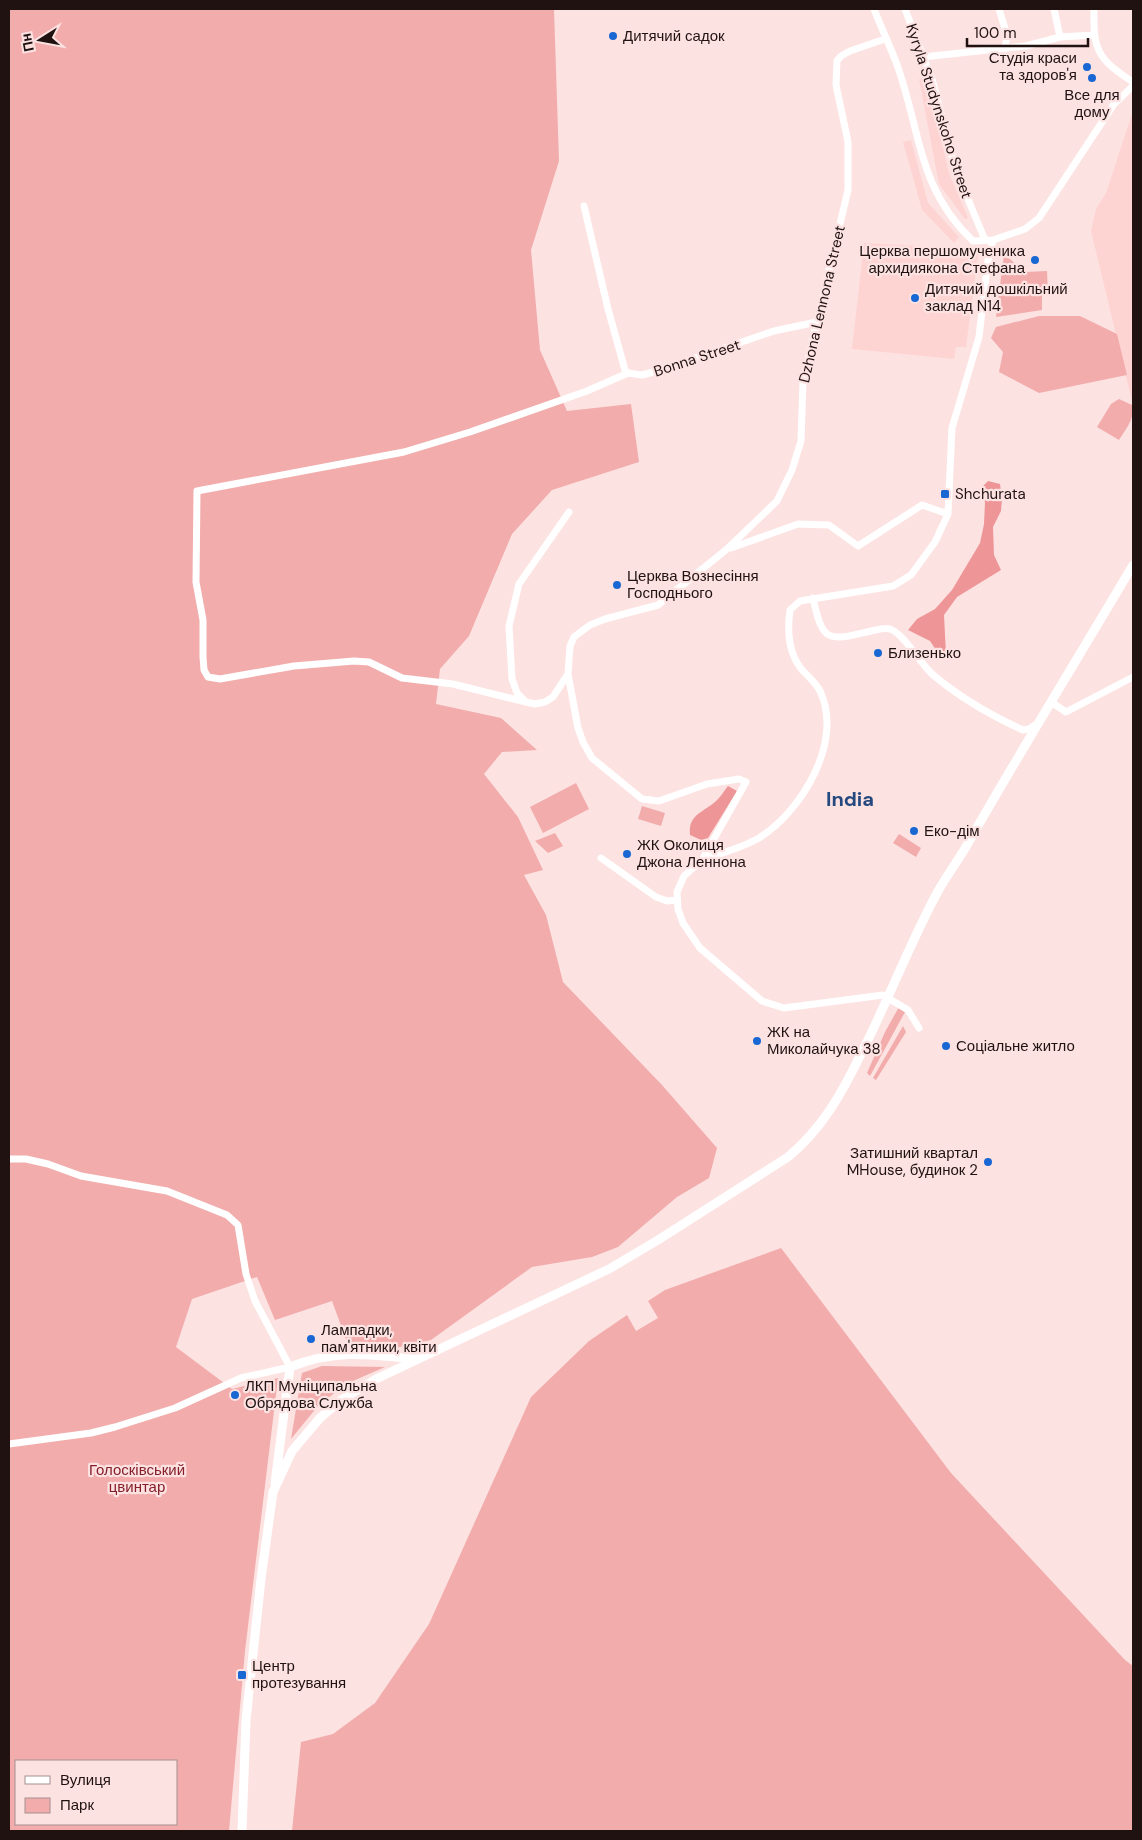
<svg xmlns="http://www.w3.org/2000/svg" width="1142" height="1840" font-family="'DM Sans',sans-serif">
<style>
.built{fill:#fed4d3}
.green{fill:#f2acac;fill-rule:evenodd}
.forest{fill:#ee9697}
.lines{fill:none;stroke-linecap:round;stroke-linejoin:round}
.minor{stroke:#fff;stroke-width:7}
.tertiary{stroke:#fff;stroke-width:9}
.poi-dot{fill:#1867d2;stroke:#fde2e2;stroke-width:2}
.labels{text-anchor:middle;stroke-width:4.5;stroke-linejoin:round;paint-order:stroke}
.poi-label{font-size:15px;fill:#211212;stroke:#fde2e2;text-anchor:start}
.street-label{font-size:15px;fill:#211212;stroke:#fde2e2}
.park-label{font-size:15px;fill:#85202b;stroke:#fde2e2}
.district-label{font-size:20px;font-weight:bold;fill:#24497e;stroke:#fde2e2}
</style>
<rect width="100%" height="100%" fill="#fde2e2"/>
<path class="built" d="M927 78 949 173 968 218 965 219 939 184 919 79Z
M1133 111V405L1091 231 1096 209 1106 193Z
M911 140 928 203 959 237 954 243 922 210 903 142Z
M864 243 979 249 966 347H956L954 359 852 349Z"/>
<path class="green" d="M9 9H554L559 161 531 250 540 350 567 411 631 404 639 462 552 490 512 534 469 636 440 669 436 704 501 718 537 750 502 752 484 774 518 817 543 870 524 875 546 915 563 982 662 1085 717 1148 709 1178 677 1197 618 1247 592 1257 532 1267 431 1340 395 1348 347 1342 332 1301 275 1320 257 1277 192 1299 176 1347 232 1389 278 1378 245 1651 229 1831H9ZM16 1761H176V1824H16Z
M1004 254 1025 272 1047 271 1048 293H1042V310L996 317Z
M1039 316H1080L1117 334 1127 375 1039 393 999 372 1003 352 991 338 996 327Z
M1119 399 1132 405C1135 420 1126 428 1119 440L1097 427 1111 404Z
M576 783 589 809 543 833 530 807Z
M642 806 665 813 661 826 638 819Z
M555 833 563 846 548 853 535 841Z
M899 834 921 848 916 857 893 843Z
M899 1007 905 1012 870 1076 867 1073 885 1032Z
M903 1026 906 1032 876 1080 873 1078Z
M781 1248 951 1473 1125 1660 1133 1666V1831H292L301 1742 333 1734 375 1703 429 1624 531 1397 589 1341 627 1315 636 1331 658 1318 648 1301 665 1290Z
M322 1366 385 1367 346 1384 318 1406 291 1439 302 1373Z"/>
<path class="forest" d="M988 481 1000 484 1002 499 1001 511 993 527 994 555 1001 570 957 597 944 615 946 654 938 653 930 641 908 630 917 619 935 609 952 590 980 543 984 524 985 502 978 491Z
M728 786 737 791 708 838 701 840 690 835C688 815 702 813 715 802 720 798 724 791 728 786Z"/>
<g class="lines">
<path class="minor" d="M874 9C881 27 889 44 896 62 921 129 916 187 973 241L993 240
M905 9 932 79 955 168 985 240
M999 9 1007 35 1005 49
M1054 9 1060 37
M1094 9C1093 51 1098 59 1133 82
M885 39 850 51 841 56 837 61 836 85 848 142V190L803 381 801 441 792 470 777 501 727 549 658 605 605 619 590 625 574 637 570 646 568 674 578 728 583 742 592 758 642 799 659 801 707 784 739 779 746 782 702 860 684 876 677 892 678 909 683 923 700 948 762 1001 784 1008 883 995 908 1010 919 1028
M923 57 1026 46 1060 37 1094 35
M584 206 608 309 625 370 628 373 642 375 657 371 774 331 817 322
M731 548 798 524 829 525 858 546 922 505 948 514
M813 598C823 644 828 641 871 631 877 630 884 627 890 629 903 633 920 663 932 674 958 696 992 716 1023 730L1029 729 1035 725
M568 674 553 697 545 702 535 704 526 702 517 693 512 679 509 626 519 584 569 512
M526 702 453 684 402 678 369 662 354 661 294 666 220 679 208 677 204 670 203 657V620L196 582 197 491 404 452 470 432 587 391 628 373
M1051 702 1066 712 1133 677
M601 858 656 897 667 901 677 900
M702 860C721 853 742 848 759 838 802 811 844 741 820 691 816 683 809 677 803 671 788 654 787 631 790 610L800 601 893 586 911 575 935 542 948 514 952 428 979 337 988 260 993 240 1025 229 1039 218 1114 104 1133 86
M9 1159H26L48 1164 81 1176 167 1191 227 1215 238 1225 246 1274 255 1301 290 1367 241 1378 175 1408 115 1427 91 1433 9 1444"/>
<path class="tertiary" d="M275 1483 290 1367C335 1349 368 1354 415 1359
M242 1831 246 1720 261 1579 273 1492 292 1451 320 1418 341 1400 376 1379 609 1269 658 1240 788 1157C822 1129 842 1093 861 1054 888 1001 909 945 937 893 946 876 958 861 967 845 1021 750 1078 658 1133 565"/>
</g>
<g class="poi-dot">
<circle cx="613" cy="36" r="5"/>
<circle cx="1087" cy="67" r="5"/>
<circle cx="1092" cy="78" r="5"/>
<circle cx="1035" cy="260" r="5"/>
<circle cx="915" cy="298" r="5"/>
<rect x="940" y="489" width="10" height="10" rx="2.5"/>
<circle cx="617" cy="585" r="5"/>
<circle cx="878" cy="653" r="5"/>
<circle cx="914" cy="831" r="5"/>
<circle cx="627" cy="854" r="5"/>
<circle cx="757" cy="1041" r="5"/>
<circle cx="946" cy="1046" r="5"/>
<circle cx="988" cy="1162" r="5"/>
<circle cx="311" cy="1339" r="5"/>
<circle cx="235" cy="1395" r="5"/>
<rect x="237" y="1670" width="10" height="10" rx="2.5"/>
</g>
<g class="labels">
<g class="poi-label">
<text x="623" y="41">Дитячий садок</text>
<text x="1077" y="63" text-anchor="end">Студія краси<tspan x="1077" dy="17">та здоров'я</tspan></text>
<text x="1092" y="100" text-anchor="middle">Все для<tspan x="1092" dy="17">дому</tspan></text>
<text x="1025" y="256" text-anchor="end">Церква першомученика<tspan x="1025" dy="17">архидиякона Стефана</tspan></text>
<text x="925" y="294">Дитячий дошкільний<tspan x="925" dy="17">заклад N14</tspan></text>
<text x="955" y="499">Shchurata</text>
<text x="627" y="581">Церква Вознесіння<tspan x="627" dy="17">Господнього</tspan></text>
<text x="888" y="658">Близенько</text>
<text x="924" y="836">Еко-дім</text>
<text x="637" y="850">ЖК Околиця<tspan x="637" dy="17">Джона Леннона</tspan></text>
<text x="767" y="1037">ЖК на<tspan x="767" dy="17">Миколайчука 38</tspan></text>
<text x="956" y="1051">Соціальне житло</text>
<text x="978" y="1158" text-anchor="end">Затишний квартал<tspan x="978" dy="17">MHouse, будинок 2</tspan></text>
<text x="321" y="1335">Лампадки,<tspan x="321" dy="17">пам'ятники, квіти</tspan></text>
<text x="245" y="1391">ЛКП Муніципальна<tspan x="245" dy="17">Обрядова Служба</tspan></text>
<text x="252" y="1671">Центр<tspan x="252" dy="17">протезування</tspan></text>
</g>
<g class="street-label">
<text transform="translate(939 111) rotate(72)" y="5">Kyryla Studynskoho Street</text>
<text transform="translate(822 304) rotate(-77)" y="5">Dzhona Lennona Street</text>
<text transform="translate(697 358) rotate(-18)" y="5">Bonna Street</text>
</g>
<g class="park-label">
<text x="137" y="1475">Голосківський<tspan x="137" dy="17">цвинтар</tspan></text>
</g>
<g class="district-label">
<text x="850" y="806">India</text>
</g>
</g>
<rect width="1142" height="1840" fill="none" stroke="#211212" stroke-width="20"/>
<rect x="15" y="1760" width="162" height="65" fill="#fde2e2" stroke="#a58f8f"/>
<rect x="25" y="1776" width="25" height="8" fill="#ffffff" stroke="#a58f8f"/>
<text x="60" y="1785" font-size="15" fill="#211212">Вулиця</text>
<rect x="25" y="1798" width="25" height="15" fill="#f2acac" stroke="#a58f8f"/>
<text x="60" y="1810" font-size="15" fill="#211212">Парк</text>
<g transform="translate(40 40) rotate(259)" stroke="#fde2e2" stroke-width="4" paint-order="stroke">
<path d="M0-4L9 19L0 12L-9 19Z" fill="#211212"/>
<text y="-8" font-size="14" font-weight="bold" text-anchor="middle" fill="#211212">Пн</text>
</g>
<path d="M967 38v8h121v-8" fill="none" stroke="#211212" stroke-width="2.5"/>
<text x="974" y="38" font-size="15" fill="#211212" stroke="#fde2e2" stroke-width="4" paint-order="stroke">100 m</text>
</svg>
